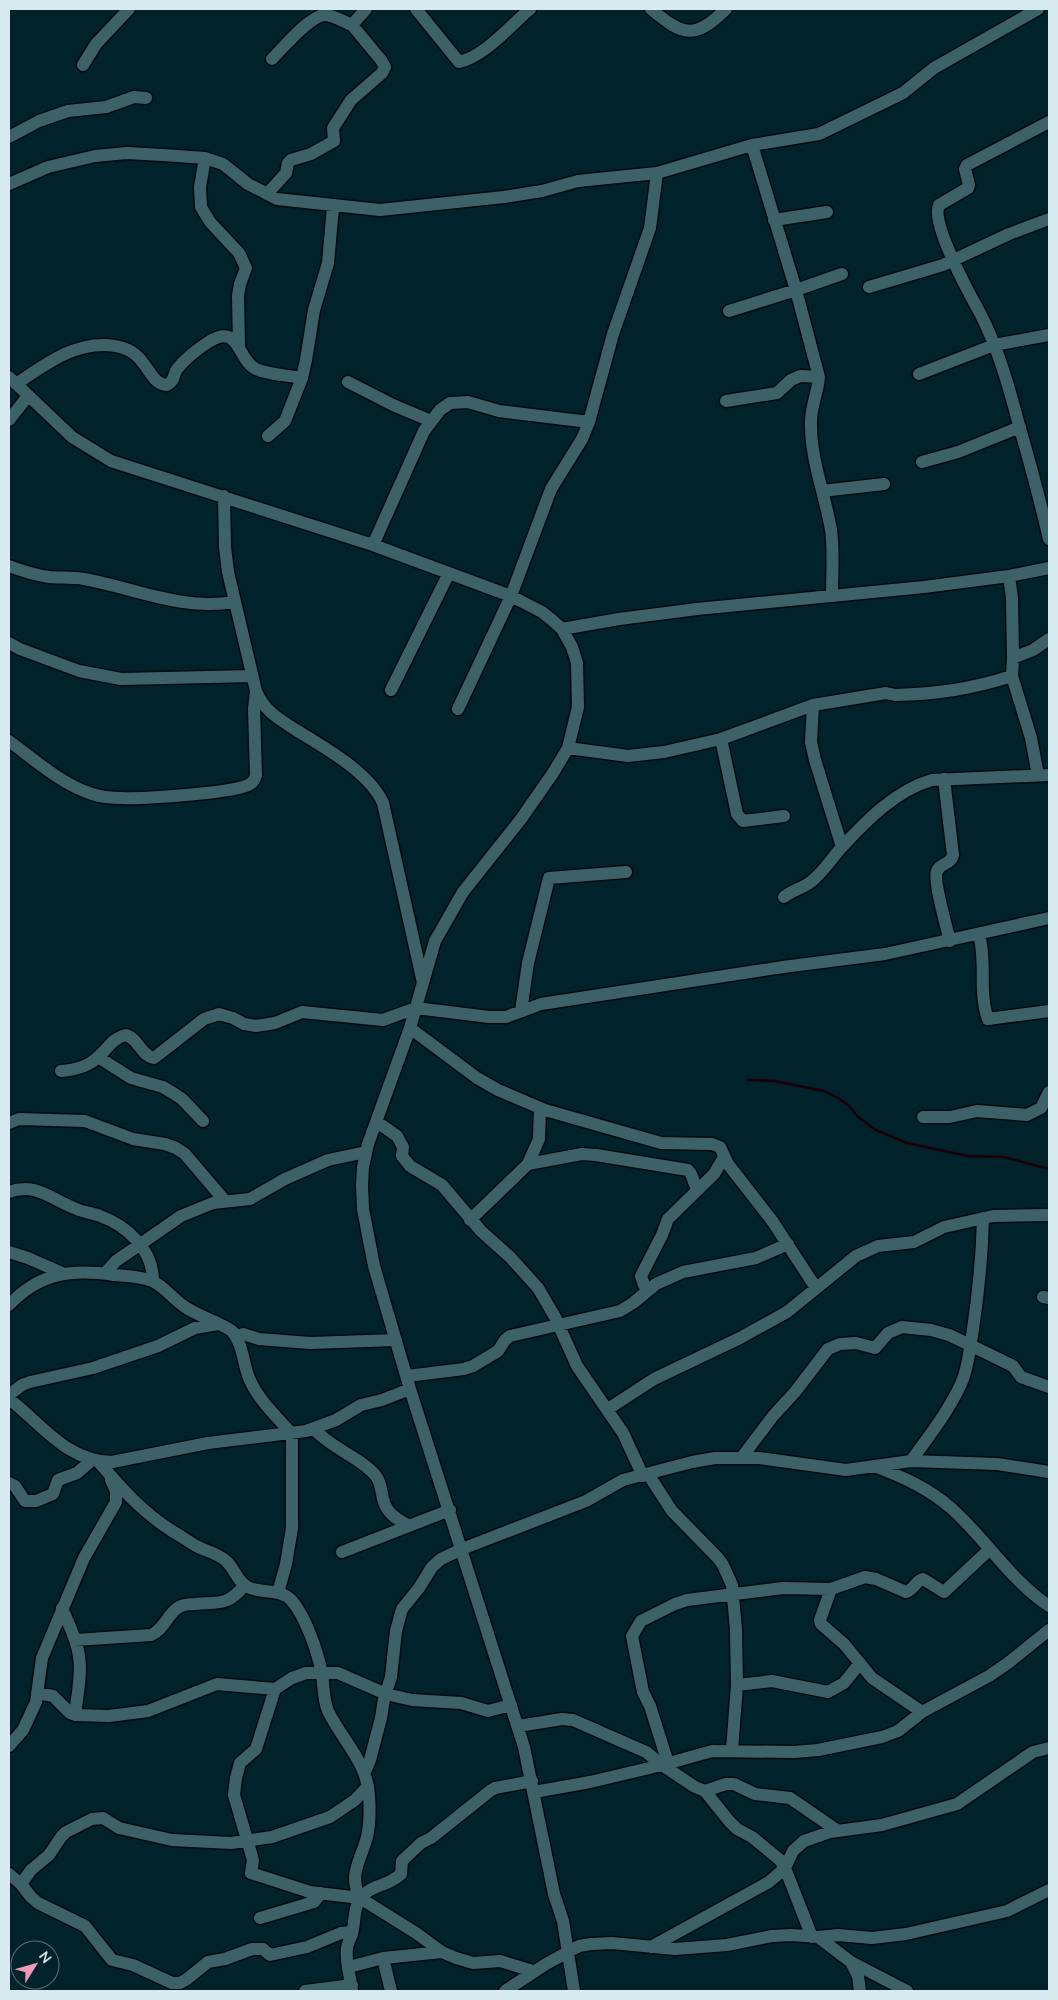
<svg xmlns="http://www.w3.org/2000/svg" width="1058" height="2000" font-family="'Nunito Sans',sans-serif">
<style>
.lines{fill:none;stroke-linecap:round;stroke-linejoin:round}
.stream{stroke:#1a0006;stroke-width:2.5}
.minor-casing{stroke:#000a0e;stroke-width:15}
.minor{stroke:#3c6169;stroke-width:12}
</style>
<rect width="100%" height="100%" fill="#00222a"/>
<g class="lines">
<path class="stream" d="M748 1080 774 1081 824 1091 838 1098 849 1106 858 1117 876 1130 907 1143 968 1156 1004 1157 1049 1169"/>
<g class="minor-casing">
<path id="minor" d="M416 9 459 62C484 57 511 25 530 9
M651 9C683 36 695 40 726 9
M272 59C283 48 311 14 326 15 335 16 344 22 352 25L366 9
M83 65 96 44 129 9
M1049 122 967 165 965 169 969 185 968 188 939 205C930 222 970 295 980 313 998 348 1009 387 1019 425 1030 463 1040 500 1049 539
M9 137 39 121 68 111 106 107 134 97 146 98
M752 145 796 290 819 377C818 392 811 406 811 421 810 459 825 494 831 530 834 551 832 573 832 595
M205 158 200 187 201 207 210 222 239 253 246 268 240 284 238 296 239 347
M9 184 48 167 95 156 127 153 163 155 205 158 223 164 248 184 277 199 380 210 504 197 542 191 578 181 657 173 752 145 819 134 903 93 934 68 1038 9
M267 194 286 173 288 163 291 160 311 154 334 141 333 128 351 100 382 73 385 67 381 60 352 25
M774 220 827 212
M869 287 943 265 1009 234 1049 219
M729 311 796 290 842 274
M919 374 994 345 1049 335
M9 377 72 437 111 461 373 545 511 596 542 612 552 620 562 629 572 647 577 663 578 707 568 748 553 773 521 819 463 892 435 941 410 1028 368 1144 363 1167 362 1185 363 1209 374 1266 410 1389 524 1747 554 1894 563 1921 574 1991
M348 382 393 405 431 421
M16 384C45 365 71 344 106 345 122 346 134 350 143 363 150 371 155 385 167 385 175 381 173 375 177 369 185 359 199 348 210 341 240 323 237 360 256 369 269 375 287 375 302 378
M726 401 777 393 791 380 800 376 819 377
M9 420 28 396
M268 436 285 421 302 378 306 360 314 310 328 263 333 207
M922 462 958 452 1020 427
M822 491 884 484
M224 496 225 547 228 572 256 691C264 711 279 719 296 730 324 747 370 773 383 803L423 983
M373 545 424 431 440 410 450 403 468 402 499 411 589 422
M9 566C22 571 35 575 49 577 61 578 73 577 84 579 134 588 183 611 234 602
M1009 576 1012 598 1013 658 1012 676 1031 738 1038 775
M562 629 619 619 697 609 924 587 1009 576 1049 568
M9 643 20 649 79 671 121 679 252 676
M1013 658 1033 650 1049 639
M391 690 449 573
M813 705 811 742 815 760 842 847
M458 709 511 596 551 489 582 439 589 422 613 334 650 228 657 173
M721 739 737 814 743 821 784 816
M9 741C35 760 61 784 92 794 101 797 113 798 122 798 142 799 237 793 250 784 254 782 255 779 256 775L254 709 256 691
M568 748 628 756 664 752 721 739 813 705 886 693 895 695C937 694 971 689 1012 676
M944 779 953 855C951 865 941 862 937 871 933 880 947 929 950 941
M784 897C792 890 805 888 813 880 824 871 832 858 841 848 866 821 896 790 932 780L1049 775
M979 935C987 962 978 993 988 1019L1049 1011
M521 1011 528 963 549 878 626 872
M410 1028 477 1078 498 1090 545 1110 661 1143 712 1144 720 1147 728 1164 773 1222 816 1288
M98 1057 131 1078 163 1087 173 1093 182 1099 203 1121
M61 1071C75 1070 88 1067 98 1057 108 1049 112 1038 126 1035 139 1039 140 1055 154 1058L204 1019 219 1014 233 1018 244 1024 256 1026 275 1023 302 1012 383 1020 416 1008 489 1017H506L541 1004 783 967 885 954 1049 918
M923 1117H950L977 1111 1027 1115 1041 1108 1049 1092
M377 1122 397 1136 403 1147 402 1156 410 1166 442 1185 481 1231 510 1257 538 1288 555 1317 577 1366 623 1433 643 1476
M9 1123 19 1119 85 1121 133 1139 165 1144 176 1148 185 1154 225 1201
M528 1164 582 1154 596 1155 688 1170C694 1175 692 1183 698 1189
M9 1192C35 1182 51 1199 74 1208 82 1212 92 1213 100 1216 128 1226 153 1250 153 1281
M470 1220 528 1164 539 1139 540 1108
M9 1252 28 1258 62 1273
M105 1273 116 1261 181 1216 213 1203 250 1199 285 1179 328 1160 366 1152
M649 1289 644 1285 641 1276 662 1235 668 1219 714 1174 724 1157
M1043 1297 1049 1298
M9 1305C40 1272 72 1269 114 1275 126 1276 140 1276 152 1281 164 1286 173 1299 185 1307 200 1317 217 1321 232 1331 243 1344 243 1363 249 1378 258 1400 277 1417 292 1434V1528L286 1564 278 1593
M237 1337 243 1334 259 1339 310 1343 396 1340
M407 1376 464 1369 473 1366 498 1351 505 1340 510 1336 620 1311 633 1303 656 1284 683 1272 756 1258 788 1244
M9 1395 22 1385 30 1382 93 1368 158 1346 195 1328 218 1324
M9 1399C43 1425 66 1461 112 1462L208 1443 306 1431 336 1420 361 1405 382 1400 410 1389
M608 1409 654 1379 740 1338 787 1312 856 1256 878 1246 914 1242 944 1227 993 1216 1049 1215
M314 1429C332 1449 362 1458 376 1476 382 1484 381 1494 384 1502 388 1515 399 1520 409 1526
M742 1457 773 1416 795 1392 828 1349 840 1344 856 1343 875 1348 888 1333 902 1327 931 1330 949 1335 970 1345 1013 1366 1021 1377 1049 1387
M98 1461C122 1489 141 1511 172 1531 181 1536 189 1542 198 1547 207 1551 218 1554 225 1560 234 1567 237 1581 246 1586 260 1595 280 1587 292 1601 306 1617 318 1653 322 1674 324 1687 323 1699 328 1711 342 1740 367 1762 369 1795 370 1809 370 1824 367 1837 361 1860 348 1874 360 1898L416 1933 442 1952 456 1958 473 1963 500 1961 533 1971
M911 1461C929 1436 948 1412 961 1384 968 1369 969 1352 972 1336 978 1297 982 1258 983 1218
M874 1466C903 1477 928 1488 951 1508 986 1539 1010 1580 1049 1606
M648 1474 672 1511 718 1558 723 1565 732 1585 736 1630 737 1685 732 1750
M9 1483 15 1486 25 1501H36L53 1494 58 1480 77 1473 92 1460
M342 1552 450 1510
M831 1589 820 1620 821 1624 844 1644 872 1678 922 1712
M62 1608C68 1623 77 1639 79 1656 82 1675 77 1696 75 1715
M75 1640 151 1635C165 1629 167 1614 179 1607 184 1604 189 1604 195 1604 220 1602 227 1606 244 1586
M737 1685 772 1681 828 1692 844 1683 860 1663
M275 1689 256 1749 240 1763 236 1778 234 1795 253 1860 251 1873 310 1892 360 1898
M37 1693 53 1696 70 1713 75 1715 109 1716 148 1711 217 1684 275 1689 292 1678 306 1673H338L386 1694 412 1700 461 1703 488 1711 511 1705
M518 1726 562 1719 573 1720 646 1752 662 1765 712 1751 794 1752 818 1750 882 1737 898 1731 922 1712 989 1676 1008 1663 1049 1630
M9 1746 23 1730 36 1702 42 1658 84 1558 116 1502V1491L111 1480
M668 1763 650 1706 643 1692 632 1636 641 1621 675 1604 687 1600 783 1588 831 1589 865 1577 876 1579 906 1592C914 1590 915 1581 923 1579L944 1592 990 1549
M365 1772 370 1760 381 1718 384 1699 391 1677 396 1631 402 1609 419 1588 432 1567 441 1559 462 1549 586 1501 623 1480 692 1462 715 1458H759L846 1470 911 1461 997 1464 1049 1472
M705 1791 726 1784H734L755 1794 790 1798 838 1831
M534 1792 590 1782 662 1765 695 1787 705 1791 729 1821 737 1829 752 1837 780 1860 785 1868 812 1937
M9 1874 21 1884 31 1897 38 1903 85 1926 112 1960 133 1965 172 1983H180L187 1979 208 1962 225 1959 252 1949H263L270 1955 307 1947 341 1933 352 1932
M21 1884 31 1870 49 1855 61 1837 66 1832 92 1819 103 1818 119 1828 172 1840 231 1843 272 1837 330 1817 355 1800 368 1786
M260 1918 314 1902 321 1893
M818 1937 838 1935 872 1938 906 1934 1007 1911 1049 1890
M651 1947 769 1882 785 1868 793 1851 804 1841 830 1832 882 1825 957 1804 1033 1752 1049 1748
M383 1958 391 1991
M851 1962 858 1976 860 1991
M349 1967 383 1958 442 1952
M305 1991 352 1985
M352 1991C351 1978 345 1962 347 1949 347 1944 350 1939 352 1934 356 1919 352 1903 367 1892 377 1884 388 1886 401 1874L402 1861 421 1843 431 1838 490 1791 495 1788 532 1781
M505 1991 546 1964 579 1946 591 1944 612 1943 675 1949 727 1945 772 1936 792 1935 818 1937 851 1962 907 1991"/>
</g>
<use href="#minor" class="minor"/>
</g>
<rect width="1058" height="2000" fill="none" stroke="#d6eaef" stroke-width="20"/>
<g transform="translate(35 1965) rotate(53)"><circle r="24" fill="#00222a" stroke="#567279"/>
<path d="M0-4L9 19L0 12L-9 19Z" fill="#f09ab5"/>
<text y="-8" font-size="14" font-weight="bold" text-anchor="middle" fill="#d6eaef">N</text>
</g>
</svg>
